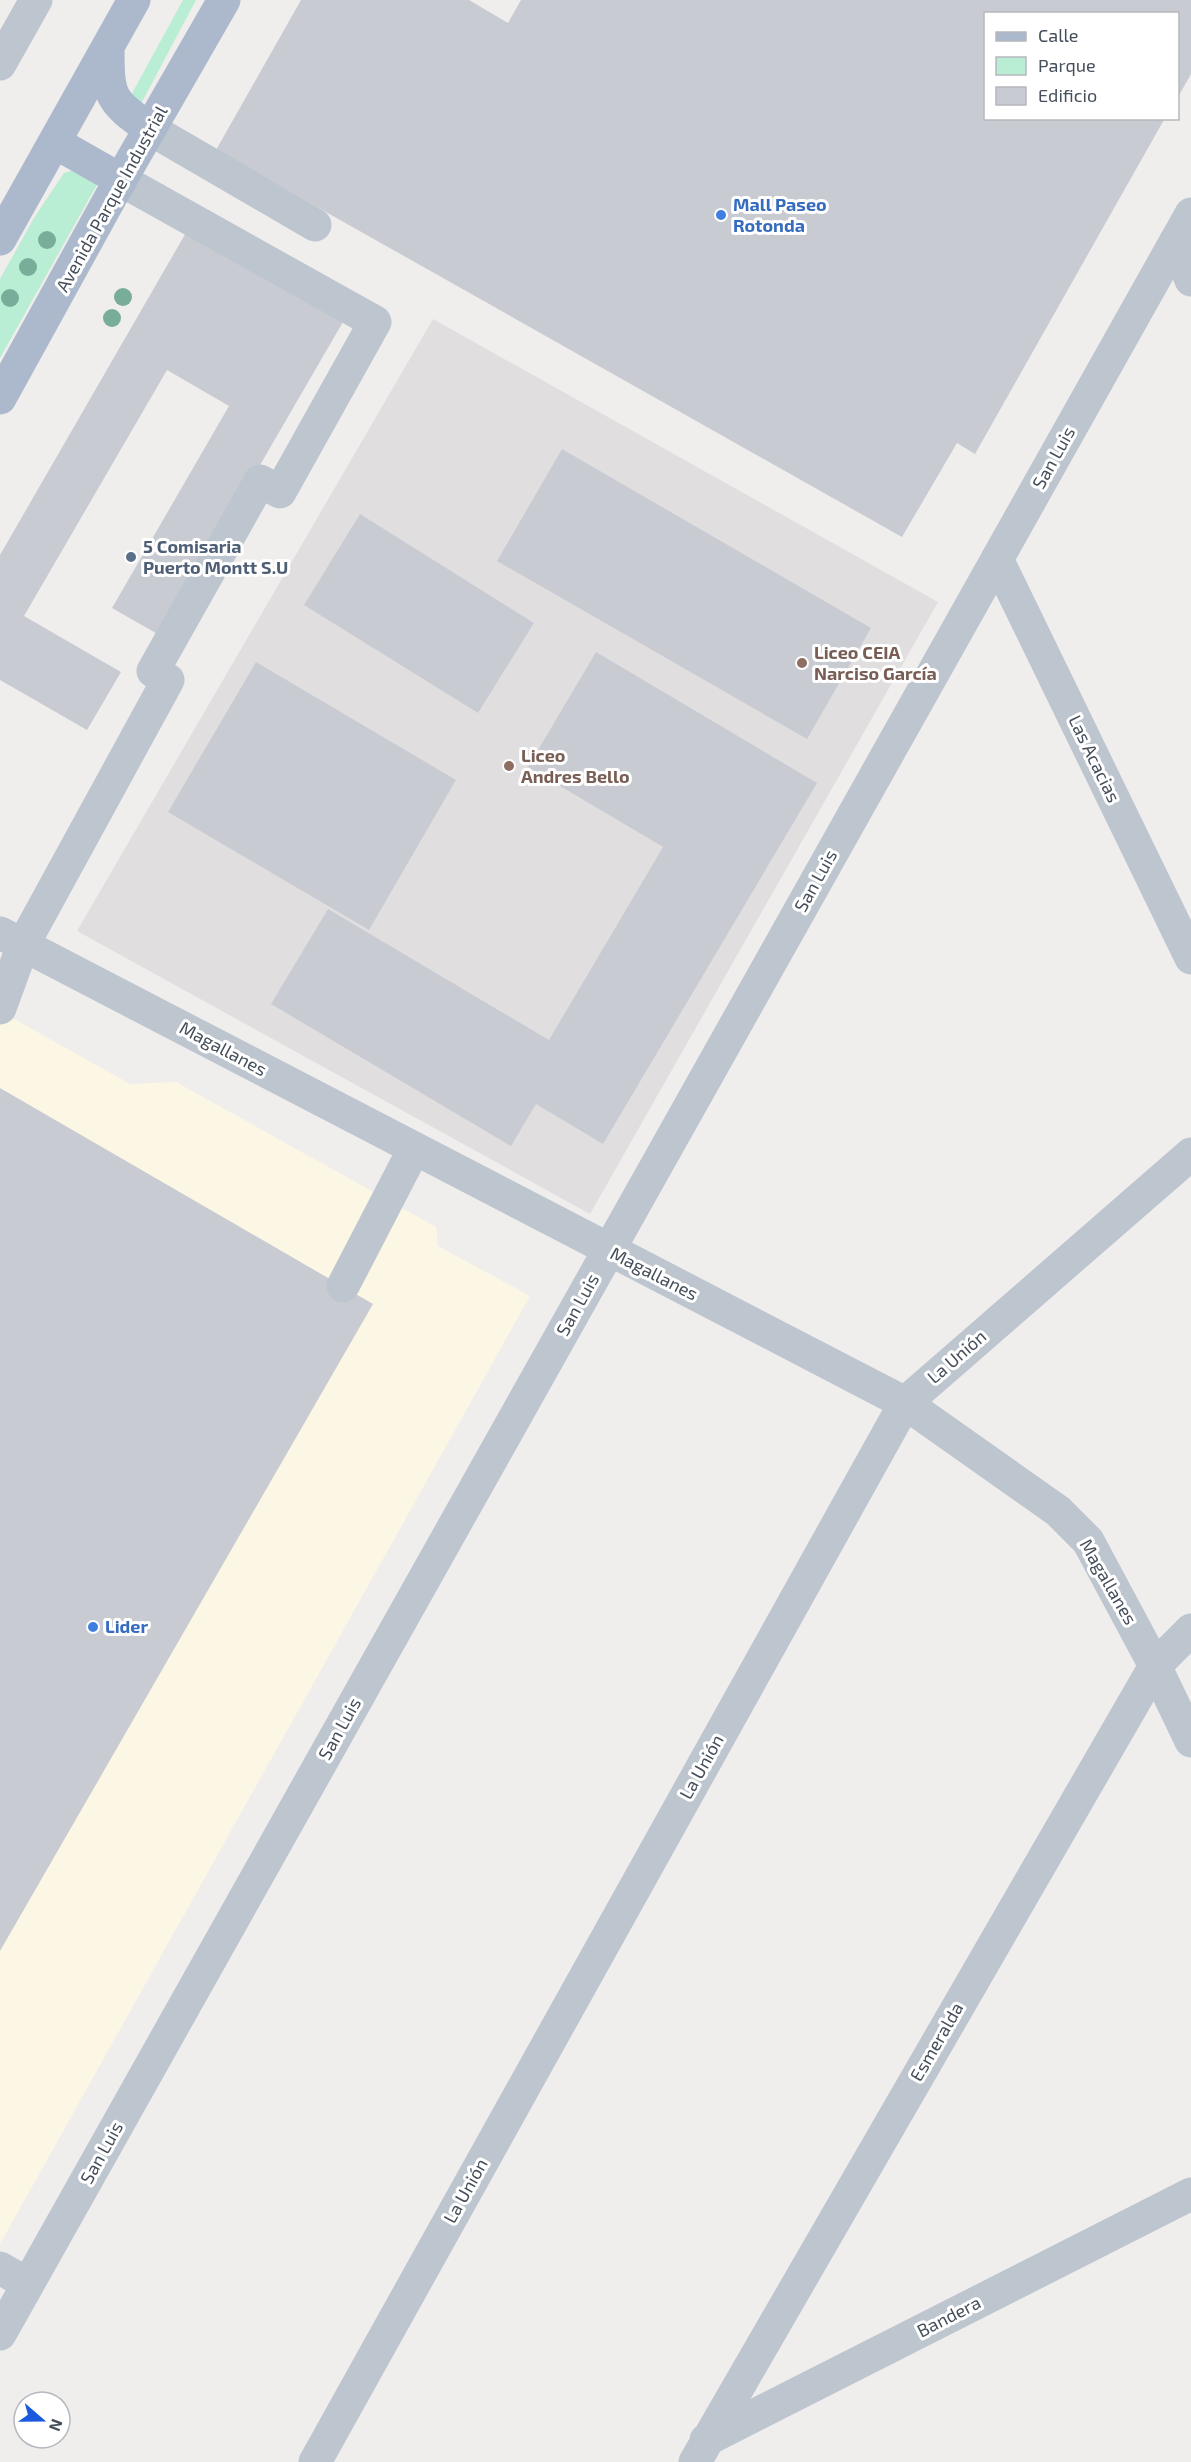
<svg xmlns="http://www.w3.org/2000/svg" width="1191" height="2462" font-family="'Exo 2',sans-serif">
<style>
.commercial{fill:#fcf7e5}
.education{fill:#e1dedf}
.green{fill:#baeed4}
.building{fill:#c9cbd3}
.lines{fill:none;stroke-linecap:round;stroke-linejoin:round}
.minor{stroke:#bdc5cf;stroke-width:33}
.major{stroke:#acb9cc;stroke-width:33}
.tree{fill:#78ae99}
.shop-dot{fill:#3f7fe0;stroke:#fff;stroke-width:2}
.service-dot{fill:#5c6f8a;stroke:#fff;stroke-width:2}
.education-dot{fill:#8d6e63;stroke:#fff;stroke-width:2}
.labels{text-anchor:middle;stroke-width:6;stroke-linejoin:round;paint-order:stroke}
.street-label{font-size:18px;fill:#454e5a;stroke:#fff}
.shop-label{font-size:18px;font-weight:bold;fill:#366cbe;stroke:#fff;text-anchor:start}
.service-label{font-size:18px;font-weight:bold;fill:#4e5e75;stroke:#fff;text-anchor:start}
.education-label{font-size:18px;font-weight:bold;fill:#785e54;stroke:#fff;text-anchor:start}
</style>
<rect width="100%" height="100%" fill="#f0eded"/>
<path class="commercial" d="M0 1011 130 1084 176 1082 436 1227 438 1246 530 1296 0 2244Z"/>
<path class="education" d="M433 319 938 602 590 1214 77 931Z"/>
<path class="green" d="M183 0H196L142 102 134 109 130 97Z
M75 170 99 181 0 358V279L34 218 64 173Z"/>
<path class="building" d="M301 0H469L508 23 521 0H1191V74L1178 97V14H986V118H1165L975 454 957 443 902 537 216 150Z
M191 224 347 315 161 636 112 608 229 406 167 370 24 616 121 672 87 730 0 680V555Z
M562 449 871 628 807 739 497 561Z
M360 514 534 623 478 713 304 605Z
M596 652 817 783 603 1144 536 1104 511 1146 271 1004 328 909 549 1040 663 847 528 767Z
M256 662 456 780 369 930 168 812Z
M0 1088 373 1304 0 1951Z"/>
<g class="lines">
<path class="minor" d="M0 64 36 0
M150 129 315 225
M1175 242 1191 280
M997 559 1191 958
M0 933 905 1403 1058 1511 1088 1541 1155 1666 1191 1741
M0 1008 23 945 168 680 153 671 260 481 280 492 375 322 121 180
M343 1286 414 1149
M0 2268 28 2284
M0 2334 1191 214
M706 2440 1191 2194
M315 2462 905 1403 1191 1154
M695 2462 1155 1666 1191 1630"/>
<path class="major" d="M108 47C108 97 109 100 150 129
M56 143 121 180
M0 239 134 0
M0 398 113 193 224 0"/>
</g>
<g class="tree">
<circle cx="47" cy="240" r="9"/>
<circle cx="28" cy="267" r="9"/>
<circle cx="123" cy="297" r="9"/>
<circle cx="10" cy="298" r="9"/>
<circle cx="112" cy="318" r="9"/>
</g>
<g class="shop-dot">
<circle cx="721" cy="215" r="6"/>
<circle cx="93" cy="1627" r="6"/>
</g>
<circle class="service-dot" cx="131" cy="557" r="6"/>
<g class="education-dot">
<circle cx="802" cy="663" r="6"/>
<circle cx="509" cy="766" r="6"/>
</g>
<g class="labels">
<g class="street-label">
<text transform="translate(112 199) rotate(-61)" y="6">Avenida Parque Industrial</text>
<text transform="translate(1054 458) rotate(-61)" y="6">San Luis</text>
<text transform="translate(1094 759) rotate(64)" y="6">Las Acacias</text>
<text transform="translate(816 881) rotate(-61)" y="6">San Luis</text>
<text transform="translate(223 1049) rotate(28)" y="6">Magallanes</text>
<text transform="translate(654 1274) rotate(27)" y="6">Magallanes</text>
<text transform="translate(578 1305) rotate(-61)" y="6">San Luis</text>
<text transform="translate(957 1357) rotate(-41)" y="6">La Unión</text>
<text transform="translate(1108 1582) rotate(60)" y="6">Magallanes</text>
<text transform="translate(340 1729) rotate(-61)" y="6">San Luis</text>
<text transform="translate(702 1767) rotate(-61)" y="6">La Unión</text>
<text transform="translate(937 2042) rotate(-60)" y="6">Esmeralda</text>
<text transform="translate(102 2153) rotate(-61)" y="6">San Luis</text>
<text transform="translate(466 2191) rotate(-61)" y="6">La Unión</text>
<text transform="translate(949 2317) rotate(-27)" y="6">Bandera</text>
</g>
<g class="shop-label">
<text x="733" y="211">Mall Paseo<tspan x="733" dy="21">Rotonda</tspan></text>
<text x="105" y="1633">Lider</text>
</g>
<g class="service-label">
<text x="143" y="553">5 Comisaria<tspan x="143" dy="21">Puerto Montt S.U</tspan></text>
</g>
<g class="education-label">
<text x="814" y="659">Liceo CEIA<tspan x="814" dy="21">Narciso García</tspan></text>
<text x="521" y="762">Liceo<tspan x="521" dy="21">Andres Bello</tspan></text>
</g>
</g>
<rect x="984" y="12" width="195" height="108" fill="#ffffff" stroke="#b5b8bd" stroke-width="1.5"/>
<rect x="996" y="32" width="30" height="9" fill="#acb9cc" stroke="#b5b8bd" stroke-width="1.5"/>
<text x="1038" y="42" font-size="18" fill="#454e5a">Calle</text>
<rect x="996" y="57" width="30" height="18" fill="#baeed4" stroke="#b5b8bd" stroke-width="1.5"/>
<text x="1038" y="72" font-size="18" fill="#454e5a">Parque</text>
<rect x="996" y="87" width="30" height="18" fill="#c9cbd3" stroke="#b5b8bd" stroke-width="1.5"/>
<text x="1038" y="102" font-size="18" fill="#454e5a">Edificio</text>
<g transform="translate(42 2420) rotate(110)"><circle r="28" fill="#ffffff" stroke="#b5b8bd" stroke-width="1.5"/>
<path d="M0-4.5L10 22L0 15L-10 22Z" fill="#1859de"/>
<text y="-9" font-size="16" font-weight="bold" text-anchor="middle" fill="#454e5a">N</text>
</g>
</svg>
